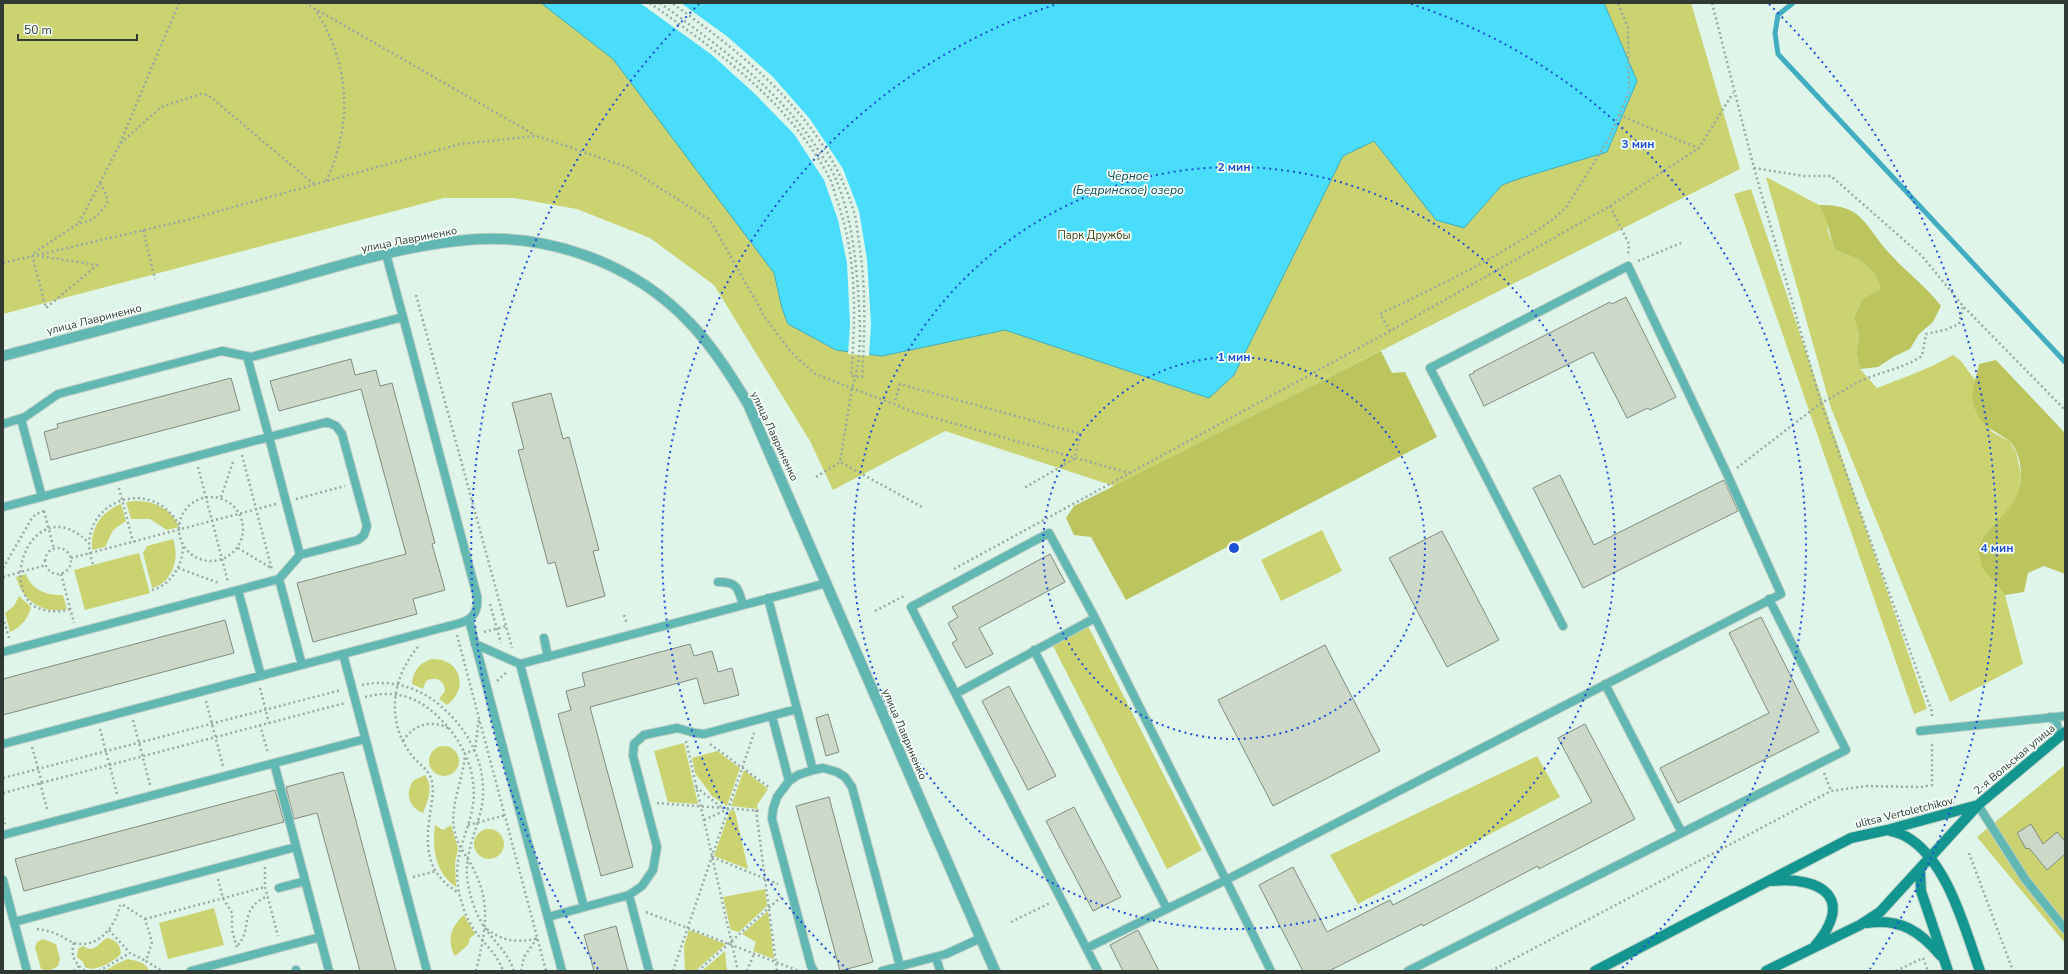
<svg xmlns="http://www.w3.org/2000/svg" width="2068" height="974" font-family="'Nunito Sans',sans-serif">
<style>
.green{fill:#cad36f}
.forest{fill:#bbc45d}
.water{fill:#4addfb;stroke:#42acc0}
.pier{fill:#e0f5ea}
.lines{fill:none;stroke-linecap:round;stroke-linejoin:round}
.stream{stroke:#42acc0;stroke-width:5}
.building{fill:#ccd9c9;stroke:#808b7c}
.lane-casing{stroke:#bdcfc6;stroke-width:10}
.street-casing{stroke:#bdcfc6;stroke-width:12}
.secondary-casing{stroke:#bdcfc6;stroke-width:12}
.path{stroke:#99a9a1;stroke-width:2.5;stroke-dasharray:2 3;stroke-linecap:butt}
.lane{stroke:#61b7b1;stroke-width:8}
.street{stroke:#61b7b1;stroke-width:10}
.secondary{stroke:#12968f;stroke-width:10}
.ring{fill:none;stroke:#1d4ed8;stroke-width:2;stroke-dasharray:2 4}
.labels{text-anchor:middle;stroke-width:3.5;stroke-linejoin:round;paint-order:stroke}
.park-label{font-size:11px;fill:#3c3f14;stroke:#f6fffa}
.street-label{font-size:11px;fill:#313935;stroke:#f6fffa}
.water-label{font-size:12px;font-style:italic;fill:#0b4c58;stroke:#f6fffa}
.centre{fill:#1d4ed8;stroke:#f6fffa;stroke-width:2}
.ring-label{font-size:12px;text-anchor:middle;font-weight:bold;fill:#1d4ed8;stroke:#f6fffa;stroke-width:3.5;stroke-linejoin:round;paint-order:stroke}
</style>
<rect width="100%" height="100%" fill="#e0f5ea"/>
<path class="green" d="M3 3H1691L1740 169 1114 486 945 431 833 490 810 441 714 285 650 238 577 209 514 198H444L3 314Z
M1766 177 1819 205 1826 215 1828 232 1835 250C1858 258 1873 264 1881 289L1862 299 1854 318 1859 335 1856 353 1860 369 1877 388C1903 378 1929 369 1953 355L1961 361 1975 380 1973 402 1992 432 2009 441 2016 452 2021 474 2019 491 2012 506 1986 534 1982 568 2005 595 2023 664 1950 702 1831 408Z
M1751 189 1927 709 1914 714 1734 194Z
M135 501C153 500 172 509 179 527L167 530 150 519H131L126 502Z
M121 504 126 521 113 530 105 547 92 550C90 528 101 512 121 504Z
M1322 530 1342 571 1281 601 1261 560Z
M173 539C180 557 173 583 152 588L143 553 147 546Z
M139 553 150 593 85 610 74 570Z
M26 574C31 590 48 596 63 595L67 609C43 615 22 600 16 577Z
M19 596 31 607C28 619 21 627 10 632L5 613 14 606Z
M1088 626 1202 850 1167 869 1052 644Z
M432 659C460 658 470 688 447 705L439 699 445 691C444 680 436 676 426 681L423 689 412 684C413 671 419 663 432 659Z
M684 743 698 804 668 802 654 751Z
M429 761a15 15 0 1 1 30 0a15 15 0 1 1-30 0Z
M717 751 740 768 727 806 712 796 695 773 692 758Z
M1537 756 1560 797 1358 904 1330 855Z
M2065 765V943L1977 837Z
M744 770 768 789 757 805 758 809 731 806Z
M425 775C434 788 428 800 423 813 409 808 404 792 414 780Z
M730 810 735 811 748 869 714 856Z
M435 825 443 830 451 825 458 848 455 863 456 887C435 872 432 849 435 825Z
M474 844a15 15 0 1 1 30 0a15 15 0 1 1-30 0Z
M765 889 767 906 739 932 731 930 723 897Z
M214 908 224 945 168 959 159 923Z
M768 911 774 959 753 951 756 942 742 934Z
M464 915 475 934 470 938 468 945 455 956C446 941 451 926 464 915Z
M689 930 726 944 695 971H685L684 946Z
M107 938C115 939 123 947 120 955 112 962 95 973 85 967L83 962 77 957 78 949 83 946C95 954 98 943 107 938Z
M43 939 56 944 60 959 58 966 49 971 41 969 35 947 37 942Z
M725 951 727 971H702Z
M128 959C137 961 146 962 149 971H105L116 964Z"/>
<path class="forest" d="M1819 205C1864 204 1864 226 1890 254 1906 272 1926 286 1941 306L1933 322 1919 334 1910 349 1893 357 1878 367 1860 369 1856 353 1859 335 1854 318 1862 299 1881 289C1873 264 1858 258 1835 250 1829 235 1828 218 1819 205Z
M1381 351 1392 373 1405 372 1437 437 1126 600 1091 537 1074 535 1066 518 1074 506Z
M1996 360 2065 433V574L2044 566 2028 573 2024 592 2005 595 1982 568 1978 549C1981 543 1983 537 1987 533 1998 519 2012 509 2018 492 2024 476 2021 451 2008 440 1991 428 1980 427 1973 403 1970 392 1977 375 1979 364Z"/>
<path class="water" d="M541 3H1604L1637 81 1607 152 1518 179 1502 185 1464 228 1436 220 1374 141 1343 156 1234 375 1209 398 1005 330 882 356 836 350 788 324 782 308 774 273 613 59Z"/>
<path class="pier" d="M640 3H681L728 37 772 76 810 119 843 169 859 211 867 259 871 324 869 356 848 354 850 324 847 263 838 220 824 180 794 134 754 93 712 55Z"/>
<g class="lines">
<path class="stream" d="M1793 3 1778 15 1775 33 1778 54 2065 362"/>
</g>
<path class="building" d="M1626 297 1676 397 1650 410 1648 408 1627 418 1593 352 1484 406 1469 375 1474 373 1473 372 1610 302 1612 304Z
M351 359 355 375 376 370 380 386 392 383 435 543 432 544 445 590 413 599 417 614 313 642 297 583 406 554 361 389 279 411 270 381Z
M231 378 240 410 51 460 44 432 58 428 57 424Z
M551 393 563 439 569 437 599 550 593 551 605 596 567 607 555 562 548 564 518 450 524 449 512 403Z
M1560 475 1594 545 1724 480 1738 511 1583 588 1533 488Z
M1442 531 1499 640 1447 667 1389 558Z
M1050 554 1065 582 979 628 993 654 966 668 952 643 957 640 948 623 958 617 952 607Z
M1761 617 1819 732 1678 803 1660 768 1769 713 1729 633Z
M225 620 234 653 3 715V679Z
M690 644 694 656 712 651 718 672 732 668 739 695 704 704 697 678 590 707 633 867 601 876 558 714 571 710 566 691 585 686 582 673Z
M1325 645 1380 751 1273 806 1218 700Z
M1009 686 1056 776 1028 790 982 701Z
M828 714 839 752 826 756 816 718Z
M1585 724 1635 819 1539 869 1538 866 1423 926 1422 924 1329 971H1303L1259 885 1293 867 1327 932 1390 900 1393 905 1592 802 1558 738Z
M343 772 378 904 396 971H360L317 813 294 819 286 787Z
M275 790 284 822 24 891 15 859Z
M829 797 873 962 840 971 796 806Z
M1074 807 1121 897 1093 911 1046 821Z
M2031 824 2043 844 2057 832 2065 841V854L2047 870 2029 848 2026 849 2017 833Z
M616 926 628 971H594L584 935Z
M1138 930 1159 971H1123L1110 945Z"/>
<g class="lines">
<g class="lane-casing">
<path id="lane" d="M247 356 269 437 327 422 336 426 342 434 367 526 364 535 358 540 300 555 279 579 238 590 261 676
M21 419 42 497
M3 424 25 417 58 394 222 351 251 357 403 317 386 254
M3 507 269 437 300 555
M279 579 302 665
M718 582C738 582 738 588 743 605
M768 598 813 770
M1095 618 1226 880
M469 620 562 971
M544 638 548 657
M475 644 520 664 827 583
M1034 650 1167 909 1170 907
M3 652 238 590
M343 654 427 971
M520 664 584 907
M1605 684 1682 833
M957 693 1095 618 1049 533 911 607 1098 971
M772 716 789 781
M2050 717 2056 721 2060 736
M1920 731 2065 716
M3 744 441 628C461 623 480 622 477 596L403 317
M274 763 329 971
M1978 805 2025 879 2065 929
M3 835 365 739
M3 880 27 971
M1222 882 1226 880 1271 971
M279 888 305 881
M629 895 649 971
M548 917 629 895 642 886 653 870 657 847 633 756 634 744 644 735 677 728 695 733 704 734 797 709
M14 922 296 847
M1087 948 1226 880 1781 594 1728 476 1628 266 1430 368 1563 626
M936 957 940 971
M296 970V971
M191 971 320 937
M814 971 811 966 772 819 773 809 777 797 789 781 798 775 813 770 823 768 837 772 845 777 852 787 900 966
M882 971 946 954 981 938
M1408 971 1846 750 1769 599"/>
</g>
<g class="street-casing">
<path id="street" d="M3 356C91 332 179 310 267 286 329 269 392 248 457 241 542 230 631 261 690 323 713 347 731 375 748 404L995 971"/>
</g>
<g class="secondary-casing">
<path id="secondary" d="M1888 830C1893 832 1900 833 1905 836 1947 858 1965 930 1980 971
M1920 870 1921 891 1948 971
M1771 881C1822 876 1855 898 1815 946
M1867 923C1900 918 1920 931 1941 956
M1595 971 1851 838 1887 830 1978 805
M1766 971 1860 925 1880 912 1978 805 2065 732"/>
</g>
<path class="path" d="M305 3 535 135
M650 3C717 51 789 102 829 177 833 184 834 192 837 200 857 257 856 316 851 376L862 377C865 332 866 287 859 242 857 232 857 221 854 212 826 119 747 57 672 3
M660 3C719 46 779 89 819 151 824 159 831 168 835 177 850 212 855 250 858 289 860 321 863 357 852 388L840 462 922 507
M1712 3 1754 168 1821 403 1932 712V718
M314 8C350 61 354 125 325 183
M1619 115 1698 148
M120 143 179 3
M1754 168 1804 176H1831L1922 256 1963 306 2065 410
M1610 206 1629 244 1628 255
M79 223 120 144 161 107 201 94 208 95 315 185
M143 230 155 279
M34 253 79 223C94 222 101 213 108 201L106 194 100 183
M32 255 97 265 46 308Z
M1638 261 1681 243
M3 263 187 220 460 144 537 136 627 167 710 220 766 319 792 353 815 374 917 413 1129 473
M416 295 512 648
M1390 331 1380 314C1425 292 1471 271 1513 245 1532 234 1552 222 1567 206L1608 140 1629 92 1628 28 1618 3
M894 405 900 384 1081 434 1074 459 1024 488
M242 455 272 570
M198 467 228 582
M1737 468 1821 403C1836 396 1849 386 1865 379 1884 371 1904 368 1922 356L1926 334 1945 330 1959 324 1963 307
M816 477 840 462
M119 488 133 542
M179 529a32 32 0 1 1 64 0a32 32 0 1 1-64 0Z
M221 497 234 459
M296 499 345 486
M44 511 54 549
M45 561a13 13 0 1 1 26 0a13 13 0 1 1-26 0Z
M238 548 271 568
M71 558 276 504
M93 564C71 506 149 471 179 525
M3 568 32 518 36 514 44 511
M178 568 219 583
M954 569 1390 331 1610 206 1699 148 1733 93
M61 574 74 623
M3 577 46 565
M152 590C171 585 183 565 183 546
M490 604 501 643
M70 609C57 613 44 612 32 605 0 573 40 493 89 543
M875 611 904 596
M624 615 627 624
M3 617 9 638
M484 632 507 626
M457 635 546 971
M418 647C392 677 386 720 410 753 417 763 429 769 432 781 434 790 432 799 431 808 425 844 424 872 459 893
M497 681 508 671
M362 685C387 679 415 686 436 702 469 728 490 768 481 810 475 835 463 858 468 884 471 901 477 917 487 931 497 944 509 955 514 971
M260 688 269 723
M365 697C391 690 413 695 433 712 463 738 481 776 471 815 463 844 453 860 459 892 462 907 468 922 477 934 487 946 498 956 503 971
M206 701 223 766
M133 720 150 785
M260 725 268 753
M100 729 117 794
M403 741C414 724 431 719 450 729
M686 741 738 971
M710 744 770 788
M32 747 42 783
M1824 773 1831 791
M3 778 341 690
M40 783 48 812
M696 787 721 807
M3 793 345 703
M657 803 762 811
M756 810 777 971
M3 818 5 824
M704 820 728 809
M468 825 506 815
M1969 853 2013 971
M712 857 778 884
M265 867V887L278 936
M413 877 436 871
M218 879 223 898 232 913V930L237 948
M123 905 145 919 152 942 146 961 162 971
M646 912 799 971
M145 919 265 887
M1011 922 1050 903
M37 929C45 930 53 932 61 936 65 938 70 942 75 943 99 949 116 925 120 905
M487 929C503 942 519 943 539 938
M109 930 130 953 146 961
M74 943C70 955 75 964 85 971
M238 945C253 928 238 909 268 896
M74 971 79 966
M99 971 130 953
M476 971C484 936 492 907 475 872 468 857 456 845 454 828 450 805 464 777 465 753L475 750 479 718
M521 971 524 957 537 938
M673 971 754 733
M698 971 781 897
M747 971 754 954
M1491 971 1831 791 1866 786 1921 787 1932 785V741
M1896 971 1923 958 1928 971"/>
<use href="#lane" class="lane"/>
<use href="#street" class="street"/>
<use href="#secondary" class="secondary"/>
</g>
<g class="ring">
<circle cx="1234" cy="548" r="191"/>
<circle cx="1234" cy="548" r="381"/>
<path d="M848 970A572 572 0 0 1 1057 4M1411 4A572 572 0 0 1 1620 970"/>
<path d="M598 969A763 763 0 0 1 699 4M1769 4A763 763 0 0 1 1870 969"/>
</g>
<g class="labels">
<g class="park-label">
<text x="1094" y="239">Парк Дружбы</text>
</g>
<g class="street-label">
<text transform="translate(409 239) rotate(-11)" y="4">улица Лавриненко</text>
<text transform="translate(94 319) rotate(-14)" y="4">улица Лавриненко</text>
<text transform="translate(775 436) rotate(65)" y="4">улица Лавриненко</text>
<text transform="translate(905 734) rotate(67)" y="4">улица Лавриненко</text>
<text transform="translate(2014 759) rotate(-40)" y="4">2-я Вольская улица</text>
<text transform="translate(1904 812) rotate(-14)" y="4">ulitsa Vertoletchikov</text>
</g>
<g class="water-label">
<text x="1128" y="180">Чёрное<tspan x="1128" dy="14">(Бедринское) озеро</tspan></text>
</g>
</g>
<circle cx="1234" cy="548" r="6" class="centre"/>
<g class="ring-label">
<text x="1638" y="148">3 мин</text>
<text x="1234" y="171">2 мин</text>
<text x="1234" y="361">1 мин</text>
<text x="1997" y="552">4 мин</text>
</g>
<rect width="2068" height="974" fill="none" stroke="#313935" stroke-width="8"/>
<path d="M18 34v6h119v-6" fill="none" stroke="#313935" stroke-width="2"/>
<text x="24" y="34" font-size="12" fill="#313935" stroke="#f6fffa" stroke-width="3" paint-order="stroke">50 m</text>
</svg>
